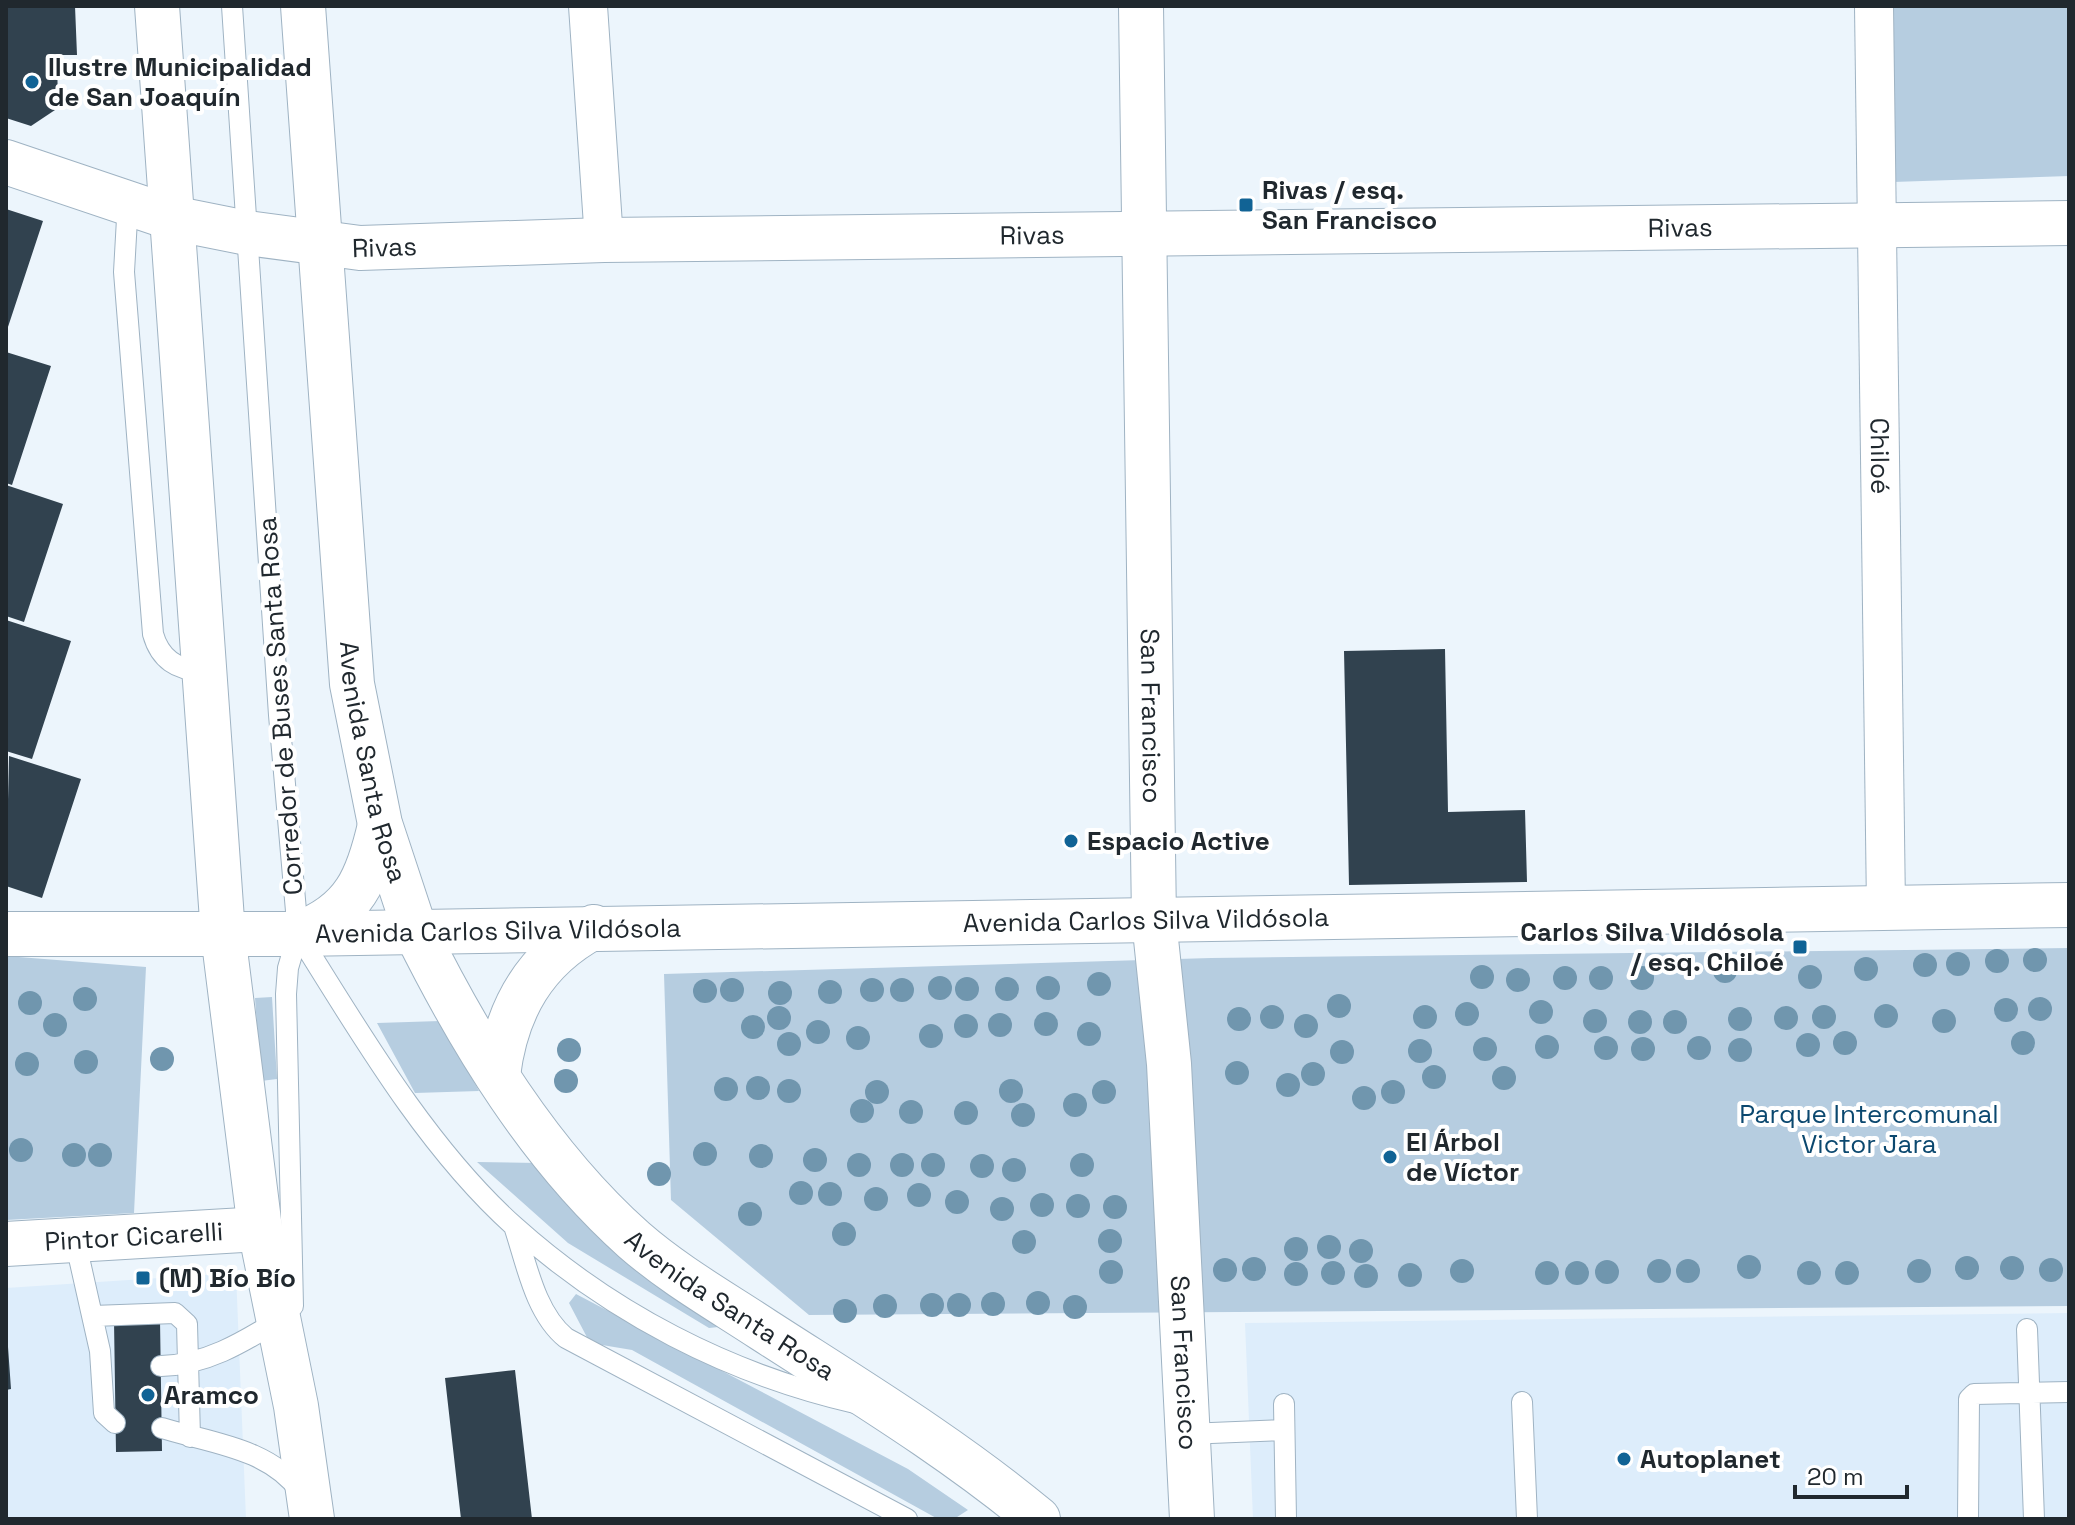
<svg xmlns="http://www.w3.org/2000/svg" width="2075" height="1525" font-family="'Space Grotesk',sans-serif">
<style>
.built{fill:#ddedfb}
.green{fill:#b6cde0}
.building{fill:#31424f}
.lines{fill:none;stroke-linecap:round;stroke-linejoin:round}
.lane-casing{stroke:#9fb3c3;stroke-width:22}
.street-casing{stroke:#9fb3c3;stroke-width:40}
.secondary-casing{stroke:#9fb3c3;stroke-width:46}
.primary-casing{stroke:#9fb3c3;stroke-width:46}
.lane{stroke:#fff;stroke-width:20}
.street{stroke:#fff;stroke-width:38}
.secondary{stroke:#fff;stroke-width:44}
.primary{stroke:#fff;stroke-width:44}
.tree{fill:#7096ae}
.poi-dot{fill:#116395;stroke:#fff;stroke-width:3}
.labels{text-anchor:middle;stroke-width:8;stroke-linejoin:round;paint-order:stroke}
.poi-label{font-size:26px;font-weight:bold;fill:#20282e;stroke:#fff;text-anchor:start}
.street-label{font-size:26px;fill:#20282e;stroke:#fff}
.park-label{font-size:26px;fill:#0b486f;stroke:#fff}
</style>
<rect width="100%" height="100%" fill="#ecf5fc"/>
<path class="built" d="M236 1273 246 1519H6V1288Z
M2069 1313V1519H1253L1245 1323Z"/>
<path class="green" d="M1893 6H2069V176L1893 182Z
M2069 948V1306L809 1315 671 1200 664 974 1211 958Z
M6 956 146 967 134 1213 6 1220Z
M272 997 277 1079 261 1081 255 998Z
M440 1021 479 1091 415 1093 377 1023Z
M477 1162 538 1163 728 1326 709 1328 568 1243Z
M576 1294 908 1469 968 1510 954 1519H938L632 1350 590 1343 569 1303Z"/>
<path class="building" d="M6 6H75L77 55H57L58 108 31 126 6 118Z
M6 209 43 221 7 330H6Z
M6 352 51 366 12 485 6 483Z
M6 485 63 504 24 622 6 616Z
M6 620 71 641 32 759 6 751Z
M1445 649 1448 812 1525 810 1527 882 1349 885 1344 651Z
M9 756 81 779 42 898 6 886Z
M160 1320 162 1451 116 1452 114 1321Z
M6 1347H8L11 1389 6 1390Z
M515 1370 532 1519H461L445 1378Z"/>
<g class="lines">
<g class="lane-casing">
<path id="lane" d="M232 6 279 715 298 934 288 968 286 994 293 1306
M128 201 124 272 153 634C160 659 177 671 203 670
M298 934C360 1033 427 1148 514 1226 611 1313 729 1374 855 1403
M514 1226C526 1262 535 1313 566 1338L907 1519
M75 1240 100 1351 104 1413 115 1423
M93 1316 175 1313 187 1324 190 1437
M2027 1329 2034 1519
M161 1366C205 1365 242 1343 279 1320
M1522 1402 1527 1519
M1284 1404 1286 1519
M162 1428C210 1443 269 1448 300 1491
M1187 1434 1284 1430
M1968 1519 1969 1399 1974 1394 2069 1392"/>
</g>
<g class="street-casing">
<g id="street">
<path d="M588 6 604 240"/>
<path id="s1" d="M1874 6 1886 908"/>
</g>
</g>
<g class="secondary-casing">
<g id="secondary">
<path id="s2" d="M1141 6 1154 920 1169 1064 1192 1519"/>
<path id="s3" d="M6 162 172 218 247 233 360 248 604 240 2069 223"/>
<path id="s4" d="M415 930C471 1043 540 1156 634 1240 674 1275 720 1301 764 1330 857 1390 953 1448 1038 1519"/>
<path d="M223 934 260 1229 296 1406 312 1519"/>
<path id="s5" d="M6 1244 260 1229"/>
</g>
</g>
<g class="primary-casing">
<g id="primary">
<path d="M157 6 223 934"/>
<path id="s6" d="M303 6 352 684 380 824 415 930"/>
<path d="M300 933C354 913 368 878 380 825"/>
<path id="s7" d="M6 934H298L2069 905"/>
<path d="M498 1075C506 1010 534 959 594 927"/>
</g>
</g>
<use href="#lane" class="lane"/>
<use href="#street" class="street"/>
<use href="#secondary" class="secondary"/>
<use href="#primary" class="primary"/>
</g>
<g class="tree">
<circle cx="2035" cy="960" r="12"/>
<circle cx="1997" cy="961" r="12"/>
<circle cx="1958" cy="964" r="12"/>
<circle cx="1925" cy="965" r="12"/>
<circle cx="1866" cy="969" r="12"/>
<circle cx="1725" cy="971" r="12"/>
<circle cx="1482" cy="977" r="12"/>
<circle cx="1810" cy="977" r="12"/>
<circle cx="1565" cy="978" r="12"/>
<circle cx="1601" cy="978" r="12"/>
<circle cx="1642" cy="978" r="12"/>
<circle cx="1518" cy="980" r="12"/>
<circle cx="1099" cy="984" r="12"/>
<circle cx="940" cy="988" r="12"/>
<circle cx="1048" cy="988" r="12"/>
<circle cx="967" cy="989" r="12"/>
<circle cx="1007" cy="989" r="12"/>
<circle cx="732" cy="990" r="12"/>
<circle cx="872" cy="990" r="12"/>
<circle cx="902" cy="990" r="12"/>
<circle cx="705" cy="991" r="12"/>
<circle cx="830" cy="992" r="12"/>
<circle cx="780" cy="993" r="12"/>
<circle cx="85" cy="999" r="12"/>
<circle cx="30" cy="1003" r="12"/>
<circle cx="1339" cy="1006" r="12"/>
<circle cx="2040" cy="1009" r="12"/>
<circle cx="2006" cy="1010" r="12"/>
<circle cx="1541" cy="1012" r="12"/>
<circle cx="1467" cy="1014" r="12"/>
<circle cx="1886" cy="1016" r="12"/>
<circle cx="1272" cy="1017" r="12"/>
<circle cx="1425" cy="1017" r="12"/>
<circle cx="1824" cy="1017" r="12"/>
<circle cx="779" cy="1018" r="12"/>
<circle cx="1786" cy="1018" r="12"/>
<circle cx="1239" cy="1019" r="12"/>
<circle cx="1740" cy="1019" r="12"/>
<circle cx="1595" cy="1021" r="12"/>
<circle cx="1944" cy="1021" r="12"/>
<circle cx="1640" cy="1022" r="12"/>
<circle cx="1675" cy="1022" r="12"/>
<circle cx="1046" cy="1024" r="12"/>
<circle cx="55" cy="1025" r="12"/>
<circle cx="1000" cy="1025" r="12"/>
<circle cx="966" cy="1026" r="12"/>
<circle cx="1306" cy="1026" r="12"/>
<circle cx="753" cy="1027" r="12"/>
<circle cx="818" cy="1032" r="12"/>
<circle cx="1089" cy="1034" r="12"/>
<circle cx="931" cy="1036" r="12"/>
<circle cx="858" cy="1038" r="12"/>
<circle cx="1845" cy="1043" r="12"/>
<circle cx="2023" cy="1043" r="12"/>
<circle cx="789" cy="1044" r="12"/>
<circle cx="1808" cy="1045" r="12"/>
<circle cx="1547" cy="1047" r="12"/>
<circle cx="1606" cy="1048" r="12"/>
<circle cx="1699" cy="1048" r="12"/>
<circle cx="1485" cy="1049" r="12"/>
<circle cx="1643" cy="1049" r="12"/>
<circle cx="569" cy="1050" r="12"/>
<circle cx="1740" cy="1050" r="12"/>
<circle cx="1420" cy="1051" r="12"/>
<circle cx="1342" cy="1052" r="12"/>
<circle cx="162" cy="1059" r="12"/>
<circle cx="86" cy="1062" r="12"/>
<circle cx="27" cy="1064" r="12"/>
<circle cx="1237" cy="1073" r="12"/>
<circle cx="1313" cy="1074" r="12"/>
<circle cx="1434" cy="1077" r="12"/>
<circle cx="1504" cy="1078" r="12"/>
<circle cx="566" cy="1081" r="12"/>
<circle cx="1288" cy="1085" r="12"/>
<circle cx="758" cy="1088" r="12"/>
<circle cx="726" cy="1089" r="12"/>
<circle cx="789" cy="1091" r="12"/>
<circle cx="1011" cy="1091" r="12"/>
<circle cx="877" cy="1092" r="12"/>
<circle cx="1104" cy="1092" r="12"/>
<circle cx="1393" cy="1092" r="12"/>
<circle cx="1364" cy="1098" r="12"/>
<circle cx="1075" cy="1105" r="12"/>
<circle cx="862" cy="1111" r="12"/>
<circle cx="911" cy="1112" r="12"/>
<circle cx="966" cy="1113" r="12"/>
<circle cx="1023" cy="1115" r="12"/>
<circle cx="21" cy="1150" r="12"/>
<circle cx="705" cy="1154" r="12"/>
<circle cx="74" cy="1155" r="12"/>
<circle cx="100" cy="1155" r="12"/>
<circle cx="761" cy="1156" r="12"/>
<circle cx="815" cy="1160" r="12"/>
<circle cx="859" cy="1165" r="12"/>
<circle cx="902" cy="1165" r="12"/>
<circle cx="933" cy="1165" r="12"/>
<circle cx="1082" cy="1165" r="12"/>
<circle cx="982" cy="1166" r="12"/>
<circle cx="1014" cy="1170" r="12"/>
<circle cx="659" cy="1174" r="12"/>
<circle cx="801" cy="1193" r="12"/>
<circle cx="830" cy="1194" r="12"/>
<circle cx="919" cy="1195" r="12"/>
<circle cx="876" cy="1199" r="12"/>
<circle cx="957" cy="1202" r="12"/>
<circle cx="1042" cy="1205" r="12"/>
<circle cx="1078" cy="1206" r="12"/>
<circle cx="1115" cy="1207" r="12"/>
<circle cx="1002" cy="1209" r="12"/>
<circle cx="750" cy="1214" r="12"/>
<circle cx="844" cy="1234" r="12"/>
<circle cx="1110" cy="1241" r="12"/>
<circle cx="1024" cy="1242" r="12"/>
<circle cx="1329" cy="1247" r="12"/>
<circle cx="1296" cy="1249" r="12"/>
<circle cx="1361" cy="1251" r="12"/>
<circle cx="1749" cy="1267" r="12"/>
<circle cx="1967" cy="1268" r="12"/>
<circle cx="2012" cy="1268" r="12"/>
<circle cx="1254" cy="1269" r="12"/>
<circle cx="1225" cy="1270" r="12"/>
<circle cx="2051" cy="1270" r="12"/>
<circle cx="1462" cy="1271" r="12"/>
<circle cx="1659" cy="1271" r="12"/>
<circle cx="1688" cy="1271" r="12"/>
<circle cx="1919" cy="1271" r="12"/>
<circle cx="1111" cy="1272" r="12"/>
<circle cx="1607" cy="1272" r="12"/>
<circle cx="1333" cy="1273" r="12"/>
<circle cx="1547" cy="1273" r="12"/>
<circle cx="1577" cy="1273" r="12"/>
<circle cx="1809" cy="1273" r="12"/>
<circle cx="1847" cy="1273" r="12"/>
<circle cx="1296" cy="1274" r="12"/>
<circle cx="1410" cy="1275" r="12"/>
<circle cx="1366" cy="1276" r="12"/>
<circle cx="1038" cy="1303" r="12"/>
<circle cx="993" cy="1304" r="12"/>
<circle cx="932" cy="1305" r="12"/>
<circle cx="959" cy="1305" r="12"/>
<circle cx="885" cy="1306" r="12"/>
<circle cx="1075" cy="1307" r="12"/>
<circle cx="845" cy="1311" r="12"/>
</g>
<g class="poi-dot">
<circle cx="32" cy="82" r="8"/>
<rect x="1238" y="197" width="16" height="16" rx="4"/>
<circle cx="1071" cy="841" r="8"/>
<rect x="1792" y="939" width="16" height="16" rx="4"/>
<circle cx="1390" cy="1157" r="8"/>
<rect x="135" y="1270" width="16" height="16" rx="4"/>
<circle cx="148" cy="1395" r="8"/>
<circle cx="1624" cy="1459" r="8"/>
</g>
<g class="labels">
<g class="poi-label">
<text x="48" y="76">Ilustre Municipalidad<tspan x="48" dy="30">de San Joaquín</tspan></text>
<text x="1262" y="199">Rivas / esq.<tspan x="1262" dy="30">San Francisco</tspan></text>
<text x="1087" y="850">Espacio Active</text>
<text x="1784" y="941" text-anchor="end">Carlos Silva Vildósola<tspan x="1784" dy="30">/ esq. Chiloé</tspan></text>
<text x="1406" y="1151">El Árbol<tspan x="1406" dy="30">de Víctor</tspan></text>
<text x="159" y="1287">(M) Bío Bío</text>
<text x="164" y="1404">Aramco</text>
<text x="1640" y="1468">Autoplanet</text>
</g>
<g class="street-label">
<text dy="9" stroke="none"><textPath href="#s3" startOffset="1686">Rivas</textPath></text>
<text dy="9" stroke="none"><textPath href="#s3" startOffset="1038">Rivas</textPath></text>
<text dy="9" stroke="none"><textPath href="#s3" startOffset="390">Rivas</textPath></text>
<text dy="9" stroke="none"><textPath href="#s1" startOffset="450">Chiloé</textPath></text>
<text transform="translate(280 706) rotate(-94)" y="9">Corredor de Buses Santa Rosa</text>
<text dy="9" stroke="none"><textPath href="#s2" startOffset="710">San Francisco</textPath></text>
<text dy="9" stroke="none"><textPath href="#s6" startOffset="760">Avenida Santa Rosa</textPath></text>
<text dy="9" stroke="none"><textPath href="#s7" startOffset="1140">Avenida Carlos Silva Vildósola</textPath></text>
<text dy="9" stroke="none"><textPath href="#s7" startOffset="492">Avenida Carlos Silva Vildósola</textPath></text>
<text dy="9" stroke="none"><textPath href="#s5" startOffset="128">Pintor Cicarelli</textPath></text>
<text dy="9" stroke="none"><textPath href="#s4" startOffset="498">Avenida Santa Rosa</textPath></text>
<text dy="9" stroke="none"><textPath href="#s2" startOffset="1358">San Francisco</textPath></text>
</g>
<g class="park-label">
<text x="1869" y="1123">Parque Intercomunal<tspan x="1869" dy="30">Victor Jara</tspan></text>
</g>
</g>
<rect width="2075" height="1525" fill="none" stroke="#20282e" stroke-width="16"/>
<path d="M1795 1485v12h112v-12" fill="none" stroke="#20282e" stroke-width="4"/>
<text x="1807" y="1485" font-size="24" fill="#20282e" stroke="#ffffff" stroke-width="6" paint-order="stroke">20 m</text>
</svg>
